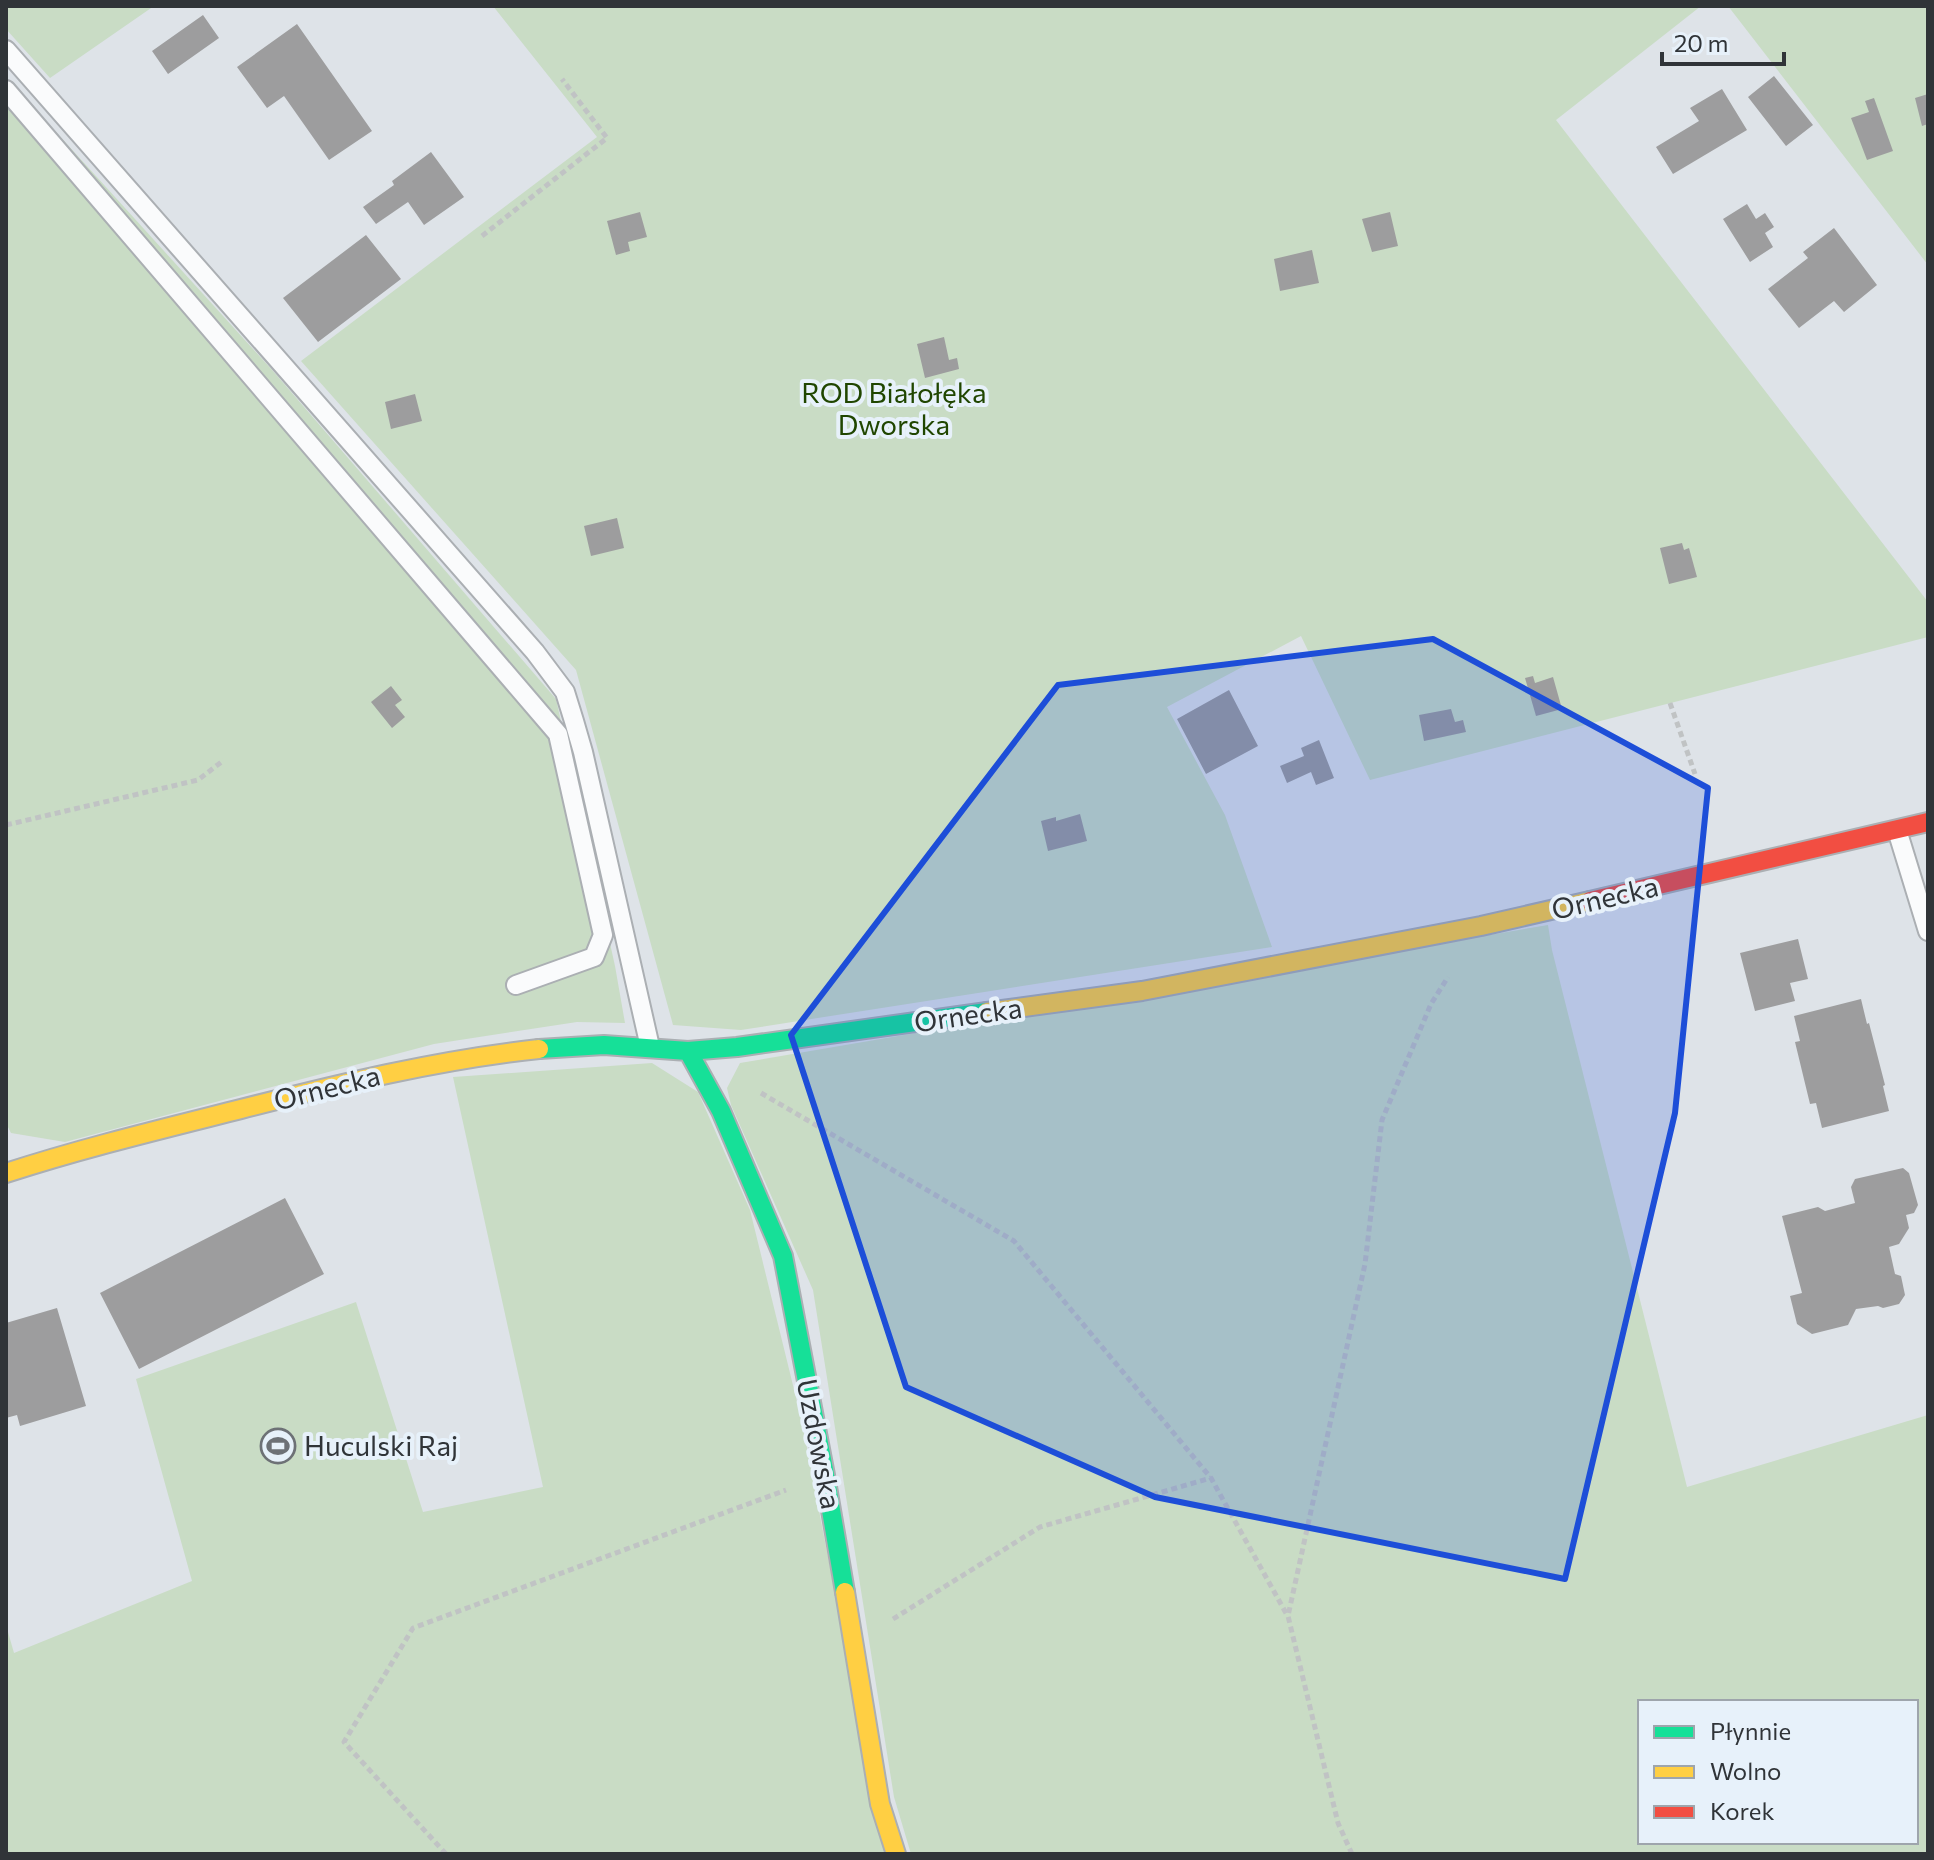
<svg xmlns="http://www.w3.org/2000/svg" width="1934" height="1860" font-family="Commissioner,sans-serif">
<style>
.green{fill:#c9dcc5;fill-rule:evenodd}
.building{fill:#9d9d9e}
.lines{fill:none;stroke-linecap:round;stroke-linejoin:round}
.lane-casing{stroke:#abafb3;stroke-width:22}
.fast-casing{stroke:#abafb3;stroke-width:22}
.slow-casing{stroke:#abafb3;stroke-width:22}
.jam-casing{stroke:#abafb3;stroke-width:22}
.path{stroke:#c0c3c4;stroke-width:5;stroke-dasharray:6 4;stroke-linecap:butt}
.lane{stroke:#fafbfc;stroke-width:18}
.fast{stroke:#16e098;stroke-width:18}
.slow{stroke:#ffcf43;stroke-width:18}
.jam{stroke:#f24e42;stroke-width:18}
.marked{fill:#1d4ed8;fill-opacity:0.2;stroke:#1d4ed8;stroke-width:6;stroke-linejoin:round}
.labels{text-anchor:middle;stroke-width:8;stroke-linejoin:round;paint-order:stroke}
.park-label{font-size:28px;fill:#204600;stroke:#e7f1fa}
.street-label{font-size:28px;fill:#303438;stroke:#e7f1fa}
.poi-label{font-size:28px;fill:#303438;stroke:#e7f1fa;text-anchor:start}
</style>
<rect width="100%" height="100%" fill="#dee3e8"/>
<path class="green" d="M6 6H154L50 78 6 29Z
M493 6H1701L1556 120 1928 602V637L1370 780 1301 636 1167 707 1225 815 1272 947 741 1030 673 1025 576 670 301 361 597 137Z
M1728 6H1928V265Z
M6 77 273 371 556 699 615 966 625 1023 577 1022 434 1044 65 1142 11 1133 6 1123V864L8 831 6 830Z
M1548 925 1552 950 1687 1487 1928 1415V1854H911L894 1797 813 1290 731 1105 727 1088 740 1063ZM1640 1702H1916V1842H1640Z
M652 1063 698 1092 750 1210 802 1422 885 1854H6V1625L14 1653 192 1581 136 1379 356 1302 423 1512 543 1487 453 1077Z"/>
<path class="building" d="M203 15 219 38 168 74 152 51Z
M297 24 372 131 329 160 284 96 267 108 237 67Z
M1774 76 1813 125 1786 146 1748 97Z
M1722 89 1747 130 1673 174 1656 147 1699 121 1690 108Z
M1928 94V124L1922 126 1915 98Z
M1874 98 1893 151 1867 160 1851 118 1869 112 1865 101Z
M431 152 464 197 424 225 408 202 376 224 363 207 394 185 392 181Z
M1747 204 1756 219 1765 213 1774 227 1765 233 1773 247 1750 262 1723 219Z
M640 212 647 237 628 242 630 251 616 255 607 221Z
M1390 212 1398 246 1372 252 1362 219Z
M1834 228 1877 285 1844 312 1834 301 1799 328 1768 289 1808 258 1803 252Z
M366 235 401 279 318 342 283 298Z
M1312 250 1319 283 1280 291 1274 259Z
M944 337 949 360 957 358 959 369 925 378 917 344Z
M415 394 422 421 391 429 385 402Z
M617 518 624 548 591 556 584 526Z
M1682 543 1684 550 1689 548 1697 577 1669 584 1660 548Z
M1533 676 1535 683 1553 677 1562 709 1536 716 1525 678Z
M391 686 402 700 395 705 405 717 392 728 371 702Z
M1229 690 1258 746 1206 774 1177 719Z
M1451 709 1455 722 1463 720 1466 732 1424 741 1419 715Z
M1319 740 1334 778 1316 785 1311 772 1287 783 1280 766 1304 756 1301 748Z
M1080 814 1087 841 1048 851 1041 821 1056 817V821Z
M1798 939 1808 979 1790 983 1795 1001 1755 1011 1740 953Z
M1861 999 1867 1024 1869 1023 1885 1085 1883 1086 1889 1111 1822 1128 1816 1103 1810 1104 1795 1042 1800 1041 1794 1016Z
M1903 1168 1909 1173 1918 1205 1914 1213 1906 1215 1909 1228 1899 1244 1889 1247 1895 1274 1901 1276 1905 1295 1899 1304 1883 1308 1878 1306 1856 1309 1848 1325 1812 1334 1797 1324 1790 1296 1802 1293 1782 1216 1818 1207 1825 1211 1855 1203 1851 1187 1855 1179Z
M285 1198 324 1274 139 1369 100 1293Z
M57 1308 86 1406 20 1426 17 1415 6 1418V1323Z"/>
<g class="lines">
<g class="lane-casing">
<path id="lane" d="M6 50 535 652 565 692 574 721 583 752 650 1047
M6 90 558 734 603 935 594 957 516 985
M1897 830 1928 931"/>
</g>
<g class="fast-casing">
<path id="fast" d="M539 1049 604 1045 688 1051 737 1047 987 1012
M688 1051 721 1111 783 1256 825 1475 845 1592"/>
</g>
<g class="slow-casing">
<path id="slow" d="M987 1012 1142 991 1481 926 1590 901
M6 1173C83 1148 162 1129 241 1109 339 1084 437 1060 539 1049
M845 1592 880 1804 896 1854"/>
</g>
<g class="jam-casing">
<path id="jam" d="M1590 901 1928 822"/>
</g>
<path class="path" d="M482 236 607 138 562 79
M1670 703 1695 774
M6 825 198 780 224 760
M761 1093 1014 1241 1211 1478 1287 1615
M893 1619 1040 1527 1211 1478
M446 1854 344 1742 413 1628 786 1490
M1352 1854 1338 1823 1288 1616 1365 1264 1382 1120 1431 1004 1448 977"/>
<use href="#lane" class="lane"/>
<use href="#fast" class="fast"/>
<use href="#slow" class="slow"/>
<use href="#jam" class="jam"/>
</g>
<path class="marked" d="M1433 639 1708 788 1675 1113 1565 1579 1155 1497 906 1387 791 1035 1058 685Z"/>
<defs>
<g id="stadium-ring" transform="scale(1.8)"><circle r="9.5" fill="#e7f1fa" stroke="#6d7176" stroke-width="1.5"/><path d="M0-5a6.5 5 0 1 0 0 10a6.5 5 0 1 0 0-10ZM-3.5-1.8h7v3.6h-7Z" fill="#6d7176"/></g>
</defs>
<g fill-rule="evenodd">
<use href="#stadium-ring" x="278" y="1446"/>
</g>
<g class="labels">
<g class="park-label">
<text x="894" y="403">ROD Białołęka<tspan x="894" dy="32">Dworska</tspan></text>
</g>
<g class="street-label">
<text transform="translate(1605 898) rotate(-13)" y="10">Ornecka</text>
<text transform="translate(968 1015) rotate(-8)" y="10">Ornecka</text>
<text transform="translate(327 1088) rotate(-14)" y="10">Ornecka</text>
<text transform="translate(819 1444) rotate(79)" y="10">Uzdowska</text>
</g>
<g class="poi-label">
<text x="304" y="1456">Huculski Raj</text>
</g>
</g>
<rect width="1934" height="1860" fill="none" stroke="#303438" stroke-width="16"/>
<rect x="1638" y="1700" width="280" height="144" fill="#e7f1fa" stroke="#9ea5ac" stroke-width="2"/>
<rect x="1654" y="1726" width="40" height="12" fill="#16e098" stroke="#9ea5ac" stroke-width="2"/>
<text x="1710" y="1740" font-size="24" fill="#303438">Płynnie</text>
<rect x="1654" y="1766" width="40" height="12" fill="#ffcf43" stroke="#9ea5ac" stroke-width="2"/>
<text x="1710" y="1780" font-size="24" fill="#303438">Wolno</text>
<rect x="1654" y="1806" width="40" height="12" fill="#f24e42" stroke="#9ea5ac" stroke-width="2"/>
<text x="1710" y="1820" font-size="24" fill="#303438">Korek</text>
<path d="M1662 52v12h122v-12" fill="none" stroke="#303438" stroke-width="4"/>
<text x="1674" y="52" font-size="24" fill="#303438" stroke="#e7f1fa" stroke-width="6" paint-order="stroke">20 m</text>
</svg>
